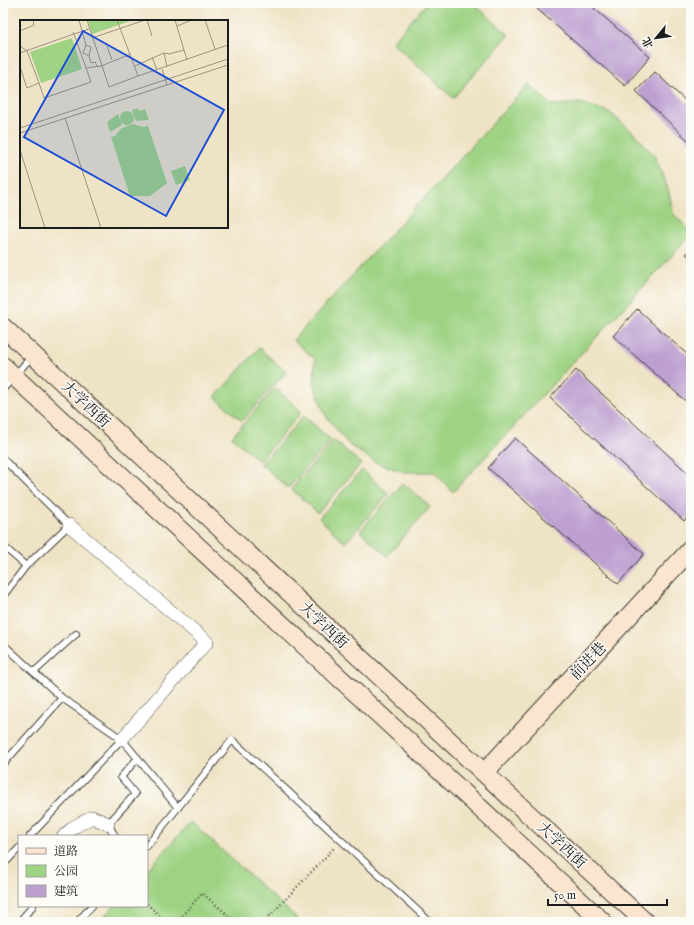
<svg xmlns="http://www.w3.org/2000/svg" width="694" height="925" font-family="'IM FELL English','Noto Serif SC',serif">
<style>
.green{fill:#9fd384;stroke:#5e7850}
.building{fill:#bda0d1}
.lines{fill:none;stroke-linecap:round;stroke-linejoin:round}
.lane-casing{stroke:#3c3a35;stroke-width:8}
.street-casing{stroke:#3c3a35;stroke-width:14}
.secondary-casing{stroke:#3c3a35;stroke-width:20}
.path{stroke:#3c3a35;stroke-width:2.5;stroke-dasharray:1 3;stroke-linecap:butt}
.lane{stroke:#fff;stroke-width:6}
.street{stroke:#fff;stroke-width:13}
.secondary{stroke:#fbe5cf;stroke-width:18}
.labels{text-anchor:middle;stroke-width:3;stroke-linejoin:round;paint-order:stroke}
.street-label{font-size:15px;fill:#1c1c1c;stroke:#fdfcf7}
.inset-road{fill:none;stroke:#9b9381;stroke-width:1}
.view{fill:#1d4ed8;fill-opacity:0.15;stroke:#1d4ed8;stroke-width:2}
.inset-edge{fill:none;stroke:#1c1c1c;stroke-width:2}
</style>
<rect width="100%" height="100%" fill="#fdfcf7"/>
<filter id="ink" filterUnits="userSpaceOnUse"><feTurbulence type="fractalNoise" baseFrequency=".025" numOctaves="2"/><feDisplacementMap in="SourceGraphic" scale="8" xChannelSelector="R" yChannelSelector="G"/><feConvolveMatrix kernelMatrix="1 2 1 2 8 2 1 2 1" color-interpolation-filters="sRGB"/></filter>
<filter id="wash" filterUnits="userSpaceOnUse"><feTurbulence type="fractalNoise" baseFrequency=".012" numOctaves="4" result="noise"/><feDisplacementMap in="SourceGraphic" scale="16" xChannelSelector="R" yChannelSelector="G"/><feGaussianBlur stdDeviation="0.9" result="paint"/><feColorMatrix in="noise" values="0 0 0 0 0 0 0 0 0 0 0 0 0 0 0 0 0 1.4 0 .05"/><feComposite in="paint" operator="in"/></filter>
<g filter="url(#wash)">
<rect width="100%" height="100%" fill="#efe3c5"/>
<path class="green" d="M427 3H473L509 35 453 98 392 42Z
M529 84 551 105 581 103 609 112 635 134 655 157 668 189 674 215 691 231V235L453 492 434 472H404L377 463 349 445 326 416 314 385 315 359 293 340Z
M259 348 286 372 242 421 215 397Z
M275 388 302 412 259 461 232 437Z
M304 416 331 440 288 488 261 464Z
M334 440 361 464 318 513 291 489Z
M362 470 389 494 345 543 319 518Z
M403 483 430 507 387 556 360 531Z
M191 822 301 922H99L114 906H147V870Z"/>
<g id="blocks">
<path class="building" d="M540 3H588L650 57 625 86 536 8Z
M655 72 691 106V143L636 91Z
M691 249V259L686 254Z
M637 309 691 358V406L613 336Z
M576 370 691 476V512L684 521 550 398Z
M515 438 644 554 618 584 488 468Z"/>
</g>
</g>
<g filter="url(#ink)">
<use href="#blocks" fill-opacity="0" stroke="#3c3a35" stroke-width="1"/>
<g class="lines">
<g class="lane-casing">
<path id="lane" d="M3 389 32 356
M3 459 69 525 26 566 3 596
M3 546 26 566
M3 644 62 698 122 739 178 808
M34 672 76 634
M5 762 62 698
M30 836 122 739
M115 836 108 824 135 794 121 777 138 758
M147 846 232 740 430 922
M3 853 9 859
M3 865 19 848
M19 922 33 906
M77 922 92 906"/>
</g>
<g class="street-casing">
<path id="street" d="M69 525 207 642 122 739
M64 836 74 827 92 817 108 824"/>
</g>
<g class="secondary-casing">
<path id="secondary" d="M3 327 645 922
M3 366 603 922
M484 773 691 549"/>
</g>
<path class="path" d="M147 904 167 922
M177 922 202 893 236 922
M264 922 334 848"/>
<use href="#lane" class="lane"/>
<use href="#street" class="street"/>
<use href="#secondary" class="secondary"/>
</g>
</g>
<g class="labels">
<g class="street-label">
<text transform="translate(86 404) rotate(43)" y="5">大学西街</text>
<text transform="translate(324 625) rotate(43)" y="5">大学西街</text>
<text transform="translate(588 661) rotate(-47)" y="5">前进巷</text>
<text transform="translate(562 845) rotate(43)" y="5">大学西街</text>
</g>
</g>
<g transform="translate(20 20)">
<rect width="208" height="208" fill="#efe3c5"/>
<path d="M68 0H113L72 14ZM52 18 62 49 21 63 10 32ZM118 88 119 91 125 89 129 100 116 101 112 90ZM100 98a7 7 0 1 1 14 0a7 7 0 1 1-14 0ZM98 94 102 105 90 112 87 102ZM113 104 123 107 128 106 147 163 130 176H110L91 117 95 116 102 108ZM165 146 170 160 156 165 151 151Z" fill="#9fd384"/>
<path class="inset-road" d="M59 0 66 25 63 33 69 36 71 43 75 42 77 46M67 0 89 67 118 56M97 0 118 56 208 25M127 0 132 16M155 0 167 40M185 0 195 29M157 6 172 0M0 11 14 5 13 0M53 12 54 14 69 9M72 18 125 0M66 25 71 27 69 36M0 26 7 31 19 63M87 26 92 40M0 33 54 14 71 62 24 78 19 63 7 68 0 47M144 33 147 47M132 37 137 50M115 46 144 33 149 34 164 30M66 48 81 46 111 34M142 49 147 65M45 98 81 208M0 108 208 39M0 113 208 45M0 130 25 208"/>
<path class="view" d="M63 11 204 90 146 196 4 117Z"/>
<rect width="208" height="208" class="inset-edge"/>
</g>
<rect width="694" height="925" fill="none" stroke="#fdfcf7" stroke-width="16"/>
<rect x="18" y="835" width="130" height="72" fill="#fdfcf7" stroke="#a3a29f"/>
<rect x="26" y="848" width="20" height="6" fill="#fbe5cf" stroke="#a3a29f"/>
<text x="54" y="855" font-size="12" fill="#1c1c1c">道路</text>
<rect x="26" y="865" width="20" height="12" fill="#9fd384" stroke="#a3a29f"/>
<text x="54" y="875" font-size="12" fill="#1c1c1c">公园</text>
<rect x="26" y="885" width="20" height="12" fill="#bda0d1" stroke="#a3a29f"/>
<text x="54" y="895" font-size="12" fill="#1c1c1c">建筑</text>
<g transform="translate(656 38) rotate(241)" stroke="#fdfcf7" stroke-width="3" paint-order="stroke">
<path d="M0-3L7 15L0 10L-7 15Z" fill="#1c1c1c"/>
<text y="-6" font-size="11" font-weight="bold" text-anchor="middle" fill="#1c1c1c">北</text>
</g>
<path d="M548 899v6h119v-6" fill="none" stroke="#1c1c1c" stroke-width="2"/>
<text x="554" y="899" font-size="12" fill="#1c1c1c" stroke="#fdfcf7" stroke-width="3" paint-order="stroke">50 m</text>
</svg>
